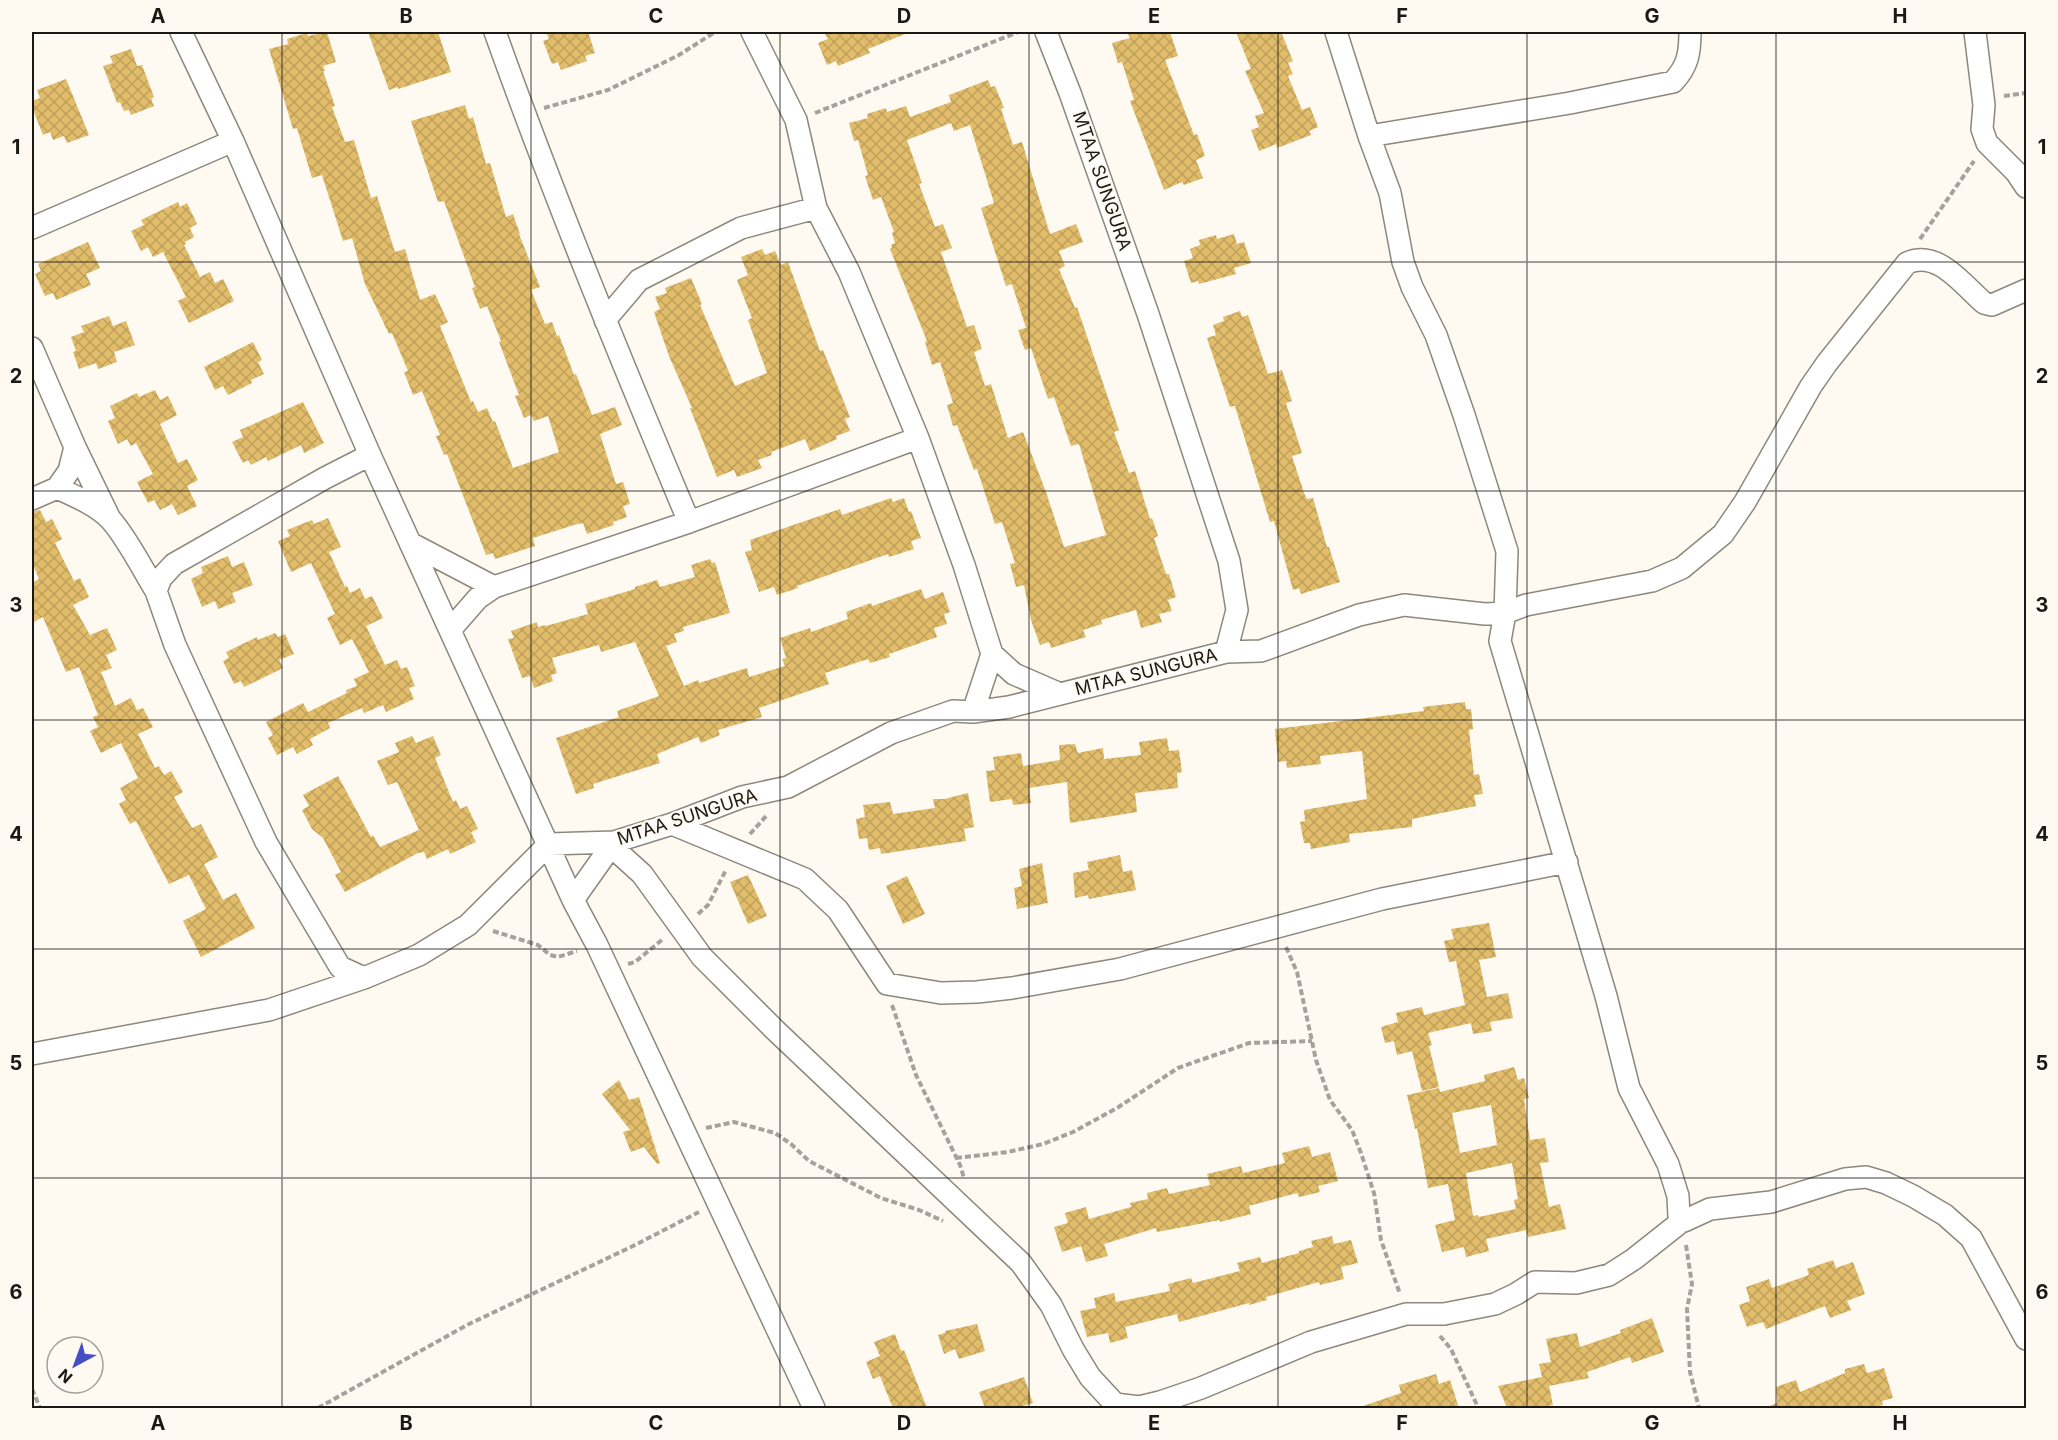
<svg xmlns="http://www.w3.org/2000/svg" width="2058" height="1440" font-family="Inter,sans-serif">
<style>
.building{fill:url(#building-cross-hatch);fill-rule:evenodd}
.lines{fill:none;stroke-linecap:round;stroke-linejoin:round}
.street-casing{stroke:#8c887d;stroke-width:24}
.path{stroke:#a6a29b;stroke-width:4;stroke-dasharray:6 3;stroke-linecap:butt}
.street{stroke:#fff;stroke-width:21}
.grid{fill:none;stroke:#1a1915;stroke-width:1.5;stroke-opacity:0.55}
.labels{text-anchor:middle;stroke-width:4.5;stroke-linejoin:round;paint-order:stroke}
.street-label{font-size:18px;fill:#1a1915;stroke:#fffaf1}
.neatline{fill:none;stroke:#1a1915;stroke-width:2}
.grid-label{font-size:20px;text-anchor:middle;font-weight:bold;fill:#1a1915}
</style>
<defs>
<pattern id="building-cross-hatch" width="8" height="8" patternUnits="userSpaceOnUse" patternTransform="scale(1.5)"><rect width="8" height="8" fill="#e0bc6b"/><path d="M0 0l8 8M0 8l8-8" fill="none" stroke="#c0a15c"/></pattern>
</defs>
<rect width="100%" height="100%" fill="#fffaf1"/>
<path class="building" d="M327 32 336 62 323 66 325 71H323L335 106 332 107 345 142 354 140 371 198 377 196 395 252 405 249 420 300 435 294 448 322 440 326 471 402 473 401 478 412 487 408 493 422 495 421 513 468 559 452 548 416 534 421 531 415 524 418 515 396 519 395 499 342 501 341 487 306 480 309 472 288 475 287 444 201 438 202 411 121 465 105 469 119 473 117 486 164 490 163 506 217 513 214 520 234H519L540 287 531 290 545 324 552 322 557 336 559 335 574 375 576 374 592 415 615 407 622 425 600 434 616 484 623 482 630 504 623 506 627 517 613 522 614 525 587 534 583 523 574 525 533 538 535 546 495 559 493 553 486 555 447 454 444 455 436 436 440 435 422 391 413 395 404 372 408 371 392 333 389 334 365 284 352 238 343 241 322 175 312 178 297 128 293 129 269 49 288 44 287 39 307 33 308 36Z
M368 32H438L451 72 398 89V87L389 90Z
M546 32H588L595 53 585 56 587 61 561 70 558 62 552 64 543 41 549 39Z
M824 32H910L868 49 870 53 838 66 836 61 827 65 818 43 828 39Z
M1127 32H1170L1178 56 1165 60 1194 135 1197 134 1205 156 1196 160 1203 178 1184 185 1182 182 1164 190 1130 101 1134 100 1122 62 1118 63 1112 43 1130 38Z
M1236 32H1281L1293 61 1288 63 1293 74 1288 76 1302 110 1310 107 1318 127 1309 131 1311 135 1277 148 1276 144 1259 151 1251 130 1259 127 1255 116 1264 113 1245 71 1251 69Z
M131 49 137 66 142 65 154 97 151 99 154 106 131 115 129 110 124 111 120 102 117 103 103 66 113 63 110 56Z
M66 79 89 135 67 143 64 136 53 140 50 132 43 135 32 107V101L40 98 37 90Z
M988 80 991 87 995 86 1004 108 1001 109 1013 145 1022 142 1050 234 1076 224 1083 242 1059 251 1065 266 1059 269 1075 308 1077 307 1119 430 1114 432 1129 473 1135 471 1150 519 1152 518 1158 536 1154 538 1166 574H1169L1176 597 1168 600 1172 611 1159 614 1162 622 1141 628 1136 610 1101 620 1102 624 1083 630 1086 637 1051 648 1049 642 1040 645 1031 620 1024 585 1016 587 1010 564 1015 563 1002 522 995 524 977 469 974 470 957 425 953 426 947 405 953 403 940 362 932 365 925 342 927 341 890 249 892 248 891 245 895 243 892 233 894 232 881 197 873 200 865 176 868 175 858 140 854 141 849 123 868 118 867 114 886 108 887 112 906 106 910 117 951 102 949 95ZM951 123 954 131 970 125 994 203 981 208 1006 286 1012 284 1026 328 1018 330 1025 350 1031 348 1048 399 1054 397 1071 446 1079 444 1106 535 1064 547 1046 492 1023 432 1008 438 991 384 985 386 974 352 982 349 974 325 967 327 941 252 952 248 943 224 935 227 919 184 922 183 907 140Z
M178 202 180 207 187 203 197 224 190 228 194 237 185 242 186 244 184 245 200 277 210 272 215 283 223 279 234 301 189 323 178 301 186 297 163 252 153 257 148 247 141 251 131 231 144 225 141 220Z
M1234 234 1237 244 1244 242 1251 263 1234 268 1236 274 1199 284 1198 281 1191 283 1184 261 1193 258 1190 249 1200 245 1199 240 1216 235 1217 239Z
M88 242 100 268 86 274 91 285 56 300 53 293 45 296 35 274 41 271 38 264Z
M762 249 765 255 775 251 781 265 788 262 820 351 823 350 850 417 845 419 850 431 836 436 837 439 810 451 805 439 771 452 772 455 758 460 762 468 737 477 734 470 717 477 690 408H692L669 356 654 312 660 309 655 297 667 293 665 288 691 278 702 304 700 305 735 386 767 373 748 320 752 318 737 280 748 275 741 257Z
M1240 311 1242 317 1248 315 1268 374 1282 370 1292 401 1286 403 1302 453 1292 456 1304 493 1307 499 1313 498 1327 547H1329L1340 582 1301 594 1299 588 1293 590 1274 521 1270 522 1235 406 1230 407 1207 338 1216 335 1213 325 1224 321 1223 317Z
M109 316 113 326 126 321 135 345 114 352 117 362 98 369 96 363 79 369 73 352 76 351 71 337 84 332 81 326Z
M253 342 262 360 258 362 264 374 251 380 252 383 228 395 223 386 215 390 204 367Z
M155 390 160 400 168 396 177 415 160 424 178 463 187 459 198 480 187 486 197 506 178 515 172 504 160 510 154 500 148 503 137 482 153 474 136 443 131 446 127 439 118 444 108 421 115 418 110 406 137 393 139 397Z
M303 402 324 443 304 453 301 445 268 461 266 457 251 465 248 460 243 463 232 442 243 437 240 430Z
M891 498 893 502 904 498 909 512 911 511 921 538 911 541 914 549 889 557 888 554 797 586 798 588 777 595 774 587 759 592 745 552 752 550 750 540 840 509 842 515Z
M40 510 46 522 52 519 62 539 55 543 74 581 80 578 89 597 73 605 90 635 107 628 117 650 106 655 112 668 101 672 115 706 131 698 137 710 143 708 153 727 138 734 155 768 159 766 164 775 171 771 183 792 174 797 192 828 201 824 218 857 204 864 223 900 236 893 255 928 201 957 183 921 206 909 189 875 169 884 136 821 130 824 119 804 126 800 120 788 138 778 121 743 101 753 90 731 98 727 93 717 98 715 79 667 66 672 43 617 32 623V583L39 579 32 563V512Z
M328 518 341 547 329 552 345 587 347 586 350 593 360 588 365 599 372 596 383 618 366 626 385 665 397 660 401 669 407 667 415 686 409 688 414 699 386 712 383 705 364 713 362 708 328 723 330 728 310 739 313 745 297 754 293 747 277 755 268 738 273 735 266 722 303 703 308 712 347 693 346 690 357 686 354 679 369 672 352 639 340 645 327 618 335 614 311 563 291 572 278 541 290 536 287 530 312 520 314 524Z
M228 556 232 567 244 562 253 585 232 593 236 602 218 609 215 601 202 607 191 579 203 573 201 567Z
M710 559 712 563 715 562 730 613 683 627 684 631 674 634 677 642 666 646 684 686 698 680 699 683 747 668 749 677 785 666 782 659 786 658 780 638 810 628 811 632 848 619 846 612 871 603 872 606 921 589 925 599 943 592 950 612 944 614 947 624 934 628 937 637 889 654 890 657 870 663 868 659 825 673 829 684 759 708 762 717 718 730 720 735 701 743 698 737 657 754 660 763 593 784 594 788 576 794 556 738 619 717 617 711 659 696 635 642 601 652 599 645 552 658 557 673 551 675 553 681 534 688 530 676 522 678 508 639 514 638 511 631 537 622 538 627 545 625 546 626 588 614 585 604 635 589V587L657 580 660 587 695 577 691 565Z
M275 633 278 637 285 634 294 654 279 660 283 668 244 687 241 681 234 684 223 661 229 658 226 652 257 637 258 640Z
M1465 702 1466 709H1471L1473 729 1469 730 1474 775 1479 774 1483 794 1474 795 1476 806 1412 819V827L1349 834 1350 842 1311 849 1310 843H1304L1300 822 1305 821 1304 810 1367 799 1362 751 1320 756 1321 764 1287 768 1286 761 1278 762 1275 729 1424 711 1423 707Z
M412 736 416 743 433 736 441 755 435 758 453 802 456 800 460 809 467 806 478 829 471 832 476 842 450 854 448 849 427 859 424 852 418 853 345 892 335 875 341 872 323 838 312 829 302 810 309 806 303 795 338 776 371 837 373 835 380 847 419 830 397 782 388 785 377 761 399 752 395 743Z
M1167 738 1169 751 1179 750 1182 772 1177 773 1178 788 1135 793 1137 812 1070 823 1067 782 1029 788 1031 803 1013 805 1012 799 990 802 986 771 995 770 993 757 1021 753 1023 766 1060 760 1059 745 1075 744 1078 753 1103 748 1104 759 1141 755 1139 742Z
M968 793 974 827 964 829 966 841 881 854 880 848 869 850 867 838 859 839 856 819 865 817 863 805 890 802 893 814 935 808 933 799H944Z
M1120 855 1123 872 1132 870 1136 890 1089 899 1088 895 1075 898 1073 873 1089 870 1087 862Z
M1042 863 1048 903 1017 909 1014 888 1022 886 1019 869Z
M748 875 767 916 748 924 730 882Z
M907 876 925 914 903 924 886 886Z
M1489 923 1496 957 1479 960 1487 997 1508 993 1513 1018 1490 1022 1492 1031 1473 1034 1471 1023 1428 1033 1432 1045 1429 1046 1439 1087 1422 1091 1412 1051 1397 1055 1394 1041 1385 1043 1381 1027 1398 1022 1396 1013 1422 1007 1424 1015 1465 1005 1456 961 1449 962 1444 941 1454 939 1451 929Z
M1514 1067 1518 1080 1524 1078 1529 1098 1524 1099 1530 1140 1545 1138 1549 1162 1540 1163 1549 1207 1560 1204 1566 1229 1528 1237 1526 1230 1486 1239 1489 1251 1466 1257 1464 1247 1442 1252 1435 1225 1455 1220 1448 1184 1428 1188 1417 1128 1415 1129 1407 1095 1439 1088 1440 1092 1485 1081 1484 1075ZM1491 1105 1497 1145 1460 1153 1452 1113ZM1512 1163 1518 1199 1514 1200 1516 1209 1479 1217 1478 1215 1473 1216 1466 1173Z
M619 1080 629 1100 639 1097 660 1163 657 1164 644 1147 631 1152 623 1132 630 1130 602 1094Z
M1309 1146 1312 1157 1330 1152 1338 1181 1318 1186 1320 1192 1299 1197 1297 1193 1249 1206 1251 1214 1220 1222V1220L1157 1232 1156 1228 1104 1244 1108 1256 1086 1262 1081 1246 1062 1252 1054 1227 1068 1223 1065 1213 1086 1207 1089 1219 1131 1207 1130 1203 1148 1199 1147 1193 1167 1188 1169 1194 1210 1185 1207 1174 1241 1166 1243 1173 1285 1163 1282 1153Z
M1332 1236 1334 1244 1351 1240 1358 1263 1341 1267 1344 1279 1320 1285 1319 1282 1266 1297 1267 1300 1249 1305V1303L1179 1322 1177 1314 1125 1327 1128 1338 1110 1343 1108 1333 1087 1337 1080 1311 1096 1308 1094 1298 1114 1293 1116 1302 1170 1291 1168 1284 1191 1278 1193 1283 1240 1271 1237 1263 1260 1257 1262 1263 1299 1253V1251L1313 1247 1311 1241Z
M1833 1260 1836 1268 1853 1262 1865 1294 1847 1301 1851 1310 1830 1318 1825 1306 1766 1329 1763 1322 1747 1327 1739 1305 1750 1301 1746 1287 1769 1279 1772 1288 1809 1275 1807 1269Z
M1652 1318 1664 1352 1632 1363 1630 1357 1587 1372 1589 1378 1549 1386 1553 1405 1536 1408H1507L1498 1386 1542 1377 1539 1364 1551 1362 1546 1339 1577 1333 1580 1347 1621 1333 1620 1330Z
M977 1324 985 1351 959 1359 955 1349 944 1354 938 1335 945 1333V1331Z
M895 1334 901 1351 904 1350 927 1408H893L880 1376 873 1379 866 1362 880 1356 874 1342Z
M1864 1364 1867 1373 1884 1368 1893 1398 1882 1401 1883 1405 1870 1408H1764L1777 1403 1776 1387 1796 1380 1800 1392 1845 1373V1369Z
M1436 1374 1439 1384 1450 1380 1459 1408H1364L1363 1406 1401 1393 1399 1385Z
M1024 1377 1033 1403 1016 1408H985L979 1392Z"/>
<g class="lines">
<g class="street-casing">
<path id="street" d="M181 32 233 141 370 455 573 900 597 945 814 1408
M495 32C554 197 621 360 689 522
M752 32 796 120 816 208 849 272 918 438 964 565 992 654 973 712
M1336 32 1369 136 1390 193 1403 262 1412 287 1436 335 1464 415 1507 551 1505 613 1500 641 1606 996 1629 1088 1668 1164 1678 1196 1679 1217 1684 1221 1710 1209 1771 1202 1845 1179 1866 1177 1886 1183 1913 1196 1945 1215 1971 1238 2026 1339
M1975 32 1984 105 1982 129 1987 143 2016 172 2026 187
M1369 136 1570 103 1673 82C1688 66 1690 53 1690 32
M32 228 233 141
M605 320 639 280 741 228 816 208
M32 348 75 447 69 471 57 488 32 499
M75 447 109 517
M57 488C75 496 96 505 110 519 126 536 143 570 156 591
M410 543 494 587
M450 630 478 598 494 587 689 522 918 438
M1226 652 1261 651 1359 615 1404 605 1485 614 1505 613 1526 605 1652 581 1682 568 1723 534 1745 502 1811 386 1827 363 1907 263C1938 249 1963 285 1984 303L1992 305 2026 290
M992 654 1014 674 1060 694
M672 824 805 879 838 910 887 984 941 993 977 992 1012 988 1120 969 1382 899 1567 862
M611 846 642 874 702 957 775 1030 1021 1263 1051 1305 1073 1349 1090 1377 1115 1404 1116 1408
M573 900 614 842
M364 978 340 967 266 842 175 645 156 591 161 578 174 564 325 478 370 455
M32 1054 269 1010 364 978 419 955 468 925 549 844 614 842 672 824 742 797 788 787 891 733 953 711 973 712 1009 707 1226 652 1237 610 1229 561 1148 314 1070 93 1046 32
M1115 1404 1139 1407 1160 1402 1201 1388 1311 1342 1406 1314H1444L1495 1304 1516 1294 1535 1282 1576 1283 1609 1275 1634 1259 1682 1221"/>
</g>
<path class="path" d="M2004 96 2026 93
M544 108 608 90 679 55 715 32
M815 113 1018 32
M1920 239 1974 161
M750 834 767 815
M698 914 708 905 726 870
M493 931 538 945 550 955 558 957 577 951
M1286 947 1297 972 1316 1060 1330 1100 1352 1130 1361 1153 1374 1193 1381 1240 1400 1294
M628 964 635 962 663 939
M892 1005 916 1075 960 1165 964 1178
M706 1128 734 1122 775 1133 791 1144 809 1161 881 1198 919 1210 943 1221
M956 1158 1008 1152 1043 1144 1073 1132 1117 1108 1178 1068 1249 1043 1312 1041
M1686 1245 1692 1284 1687 1309 1690 1372 1699 1408
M1440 1336 1451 1349 1476 1403 1477 1408
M32 1389 40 1408
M318 1408 467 1325 631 1247 699 1212"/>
<use href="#street" class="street"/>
</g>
<path class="grid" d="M282 32V1408M531 32V1408M780 32V1408M1029 32V1408M1278 32V1408M1527 32V1408M1776 32V1408M32 262H2026M32 491H2026M32 720H2026M32 949H2026M32 1178H2026"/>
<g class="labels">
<g class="street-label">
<text transform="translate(1102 181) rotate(71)" y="6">MTAA SUNGURA</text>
<text transform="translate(1146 672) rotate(-14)" y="6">MTAA SUNGURA</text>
<text transform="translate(687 817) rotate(-18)" y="6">MTAA SUNGURA</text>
</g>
</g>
<rect width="2058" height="1440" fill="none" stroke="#fffaf1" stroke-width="66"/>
<g transform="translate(75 1365) rotate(221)"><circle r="28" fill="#fffaf1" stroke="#a3a099" stroke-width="1.5"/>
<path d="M0-4.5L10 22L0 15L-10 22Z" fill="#434fc3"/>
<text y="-9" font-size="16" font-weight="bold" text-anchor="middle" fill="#1a1915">N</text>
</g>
<rect x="33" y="33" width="1992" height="1374" class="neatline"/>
<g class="grid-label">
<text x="158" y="23">A</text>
<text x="406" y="23">B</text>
<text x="656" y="23">C</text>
<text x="904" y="23">D</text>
<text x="1154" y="23">E</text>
<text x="1402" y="23">F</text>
<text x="1652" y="23">G</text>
<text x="1900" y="23">H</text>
<text x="16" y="154">1</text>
<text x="2042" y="154">1</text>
<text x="16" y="383">2</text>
<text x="2042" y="383">2</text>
<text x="16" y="612">3</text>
<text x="2042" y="612">3</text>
<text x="16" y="841">4</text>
<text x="2042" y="841">4</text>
<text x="16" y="1070">5</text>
<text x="2042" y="1070">5</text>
<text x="16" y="1299">6</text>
<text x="2042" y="1299">6</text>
<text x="158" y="1430">A</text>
<text x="406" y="1430">B</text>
<text x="656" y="1430">C</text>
<text x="904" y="1430">D</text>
<text x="1154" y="1430">E</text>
<text x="1402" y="1430">F</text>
<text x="1652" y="1430">G</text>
<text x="1900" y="1430">H</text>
</g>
</svg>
